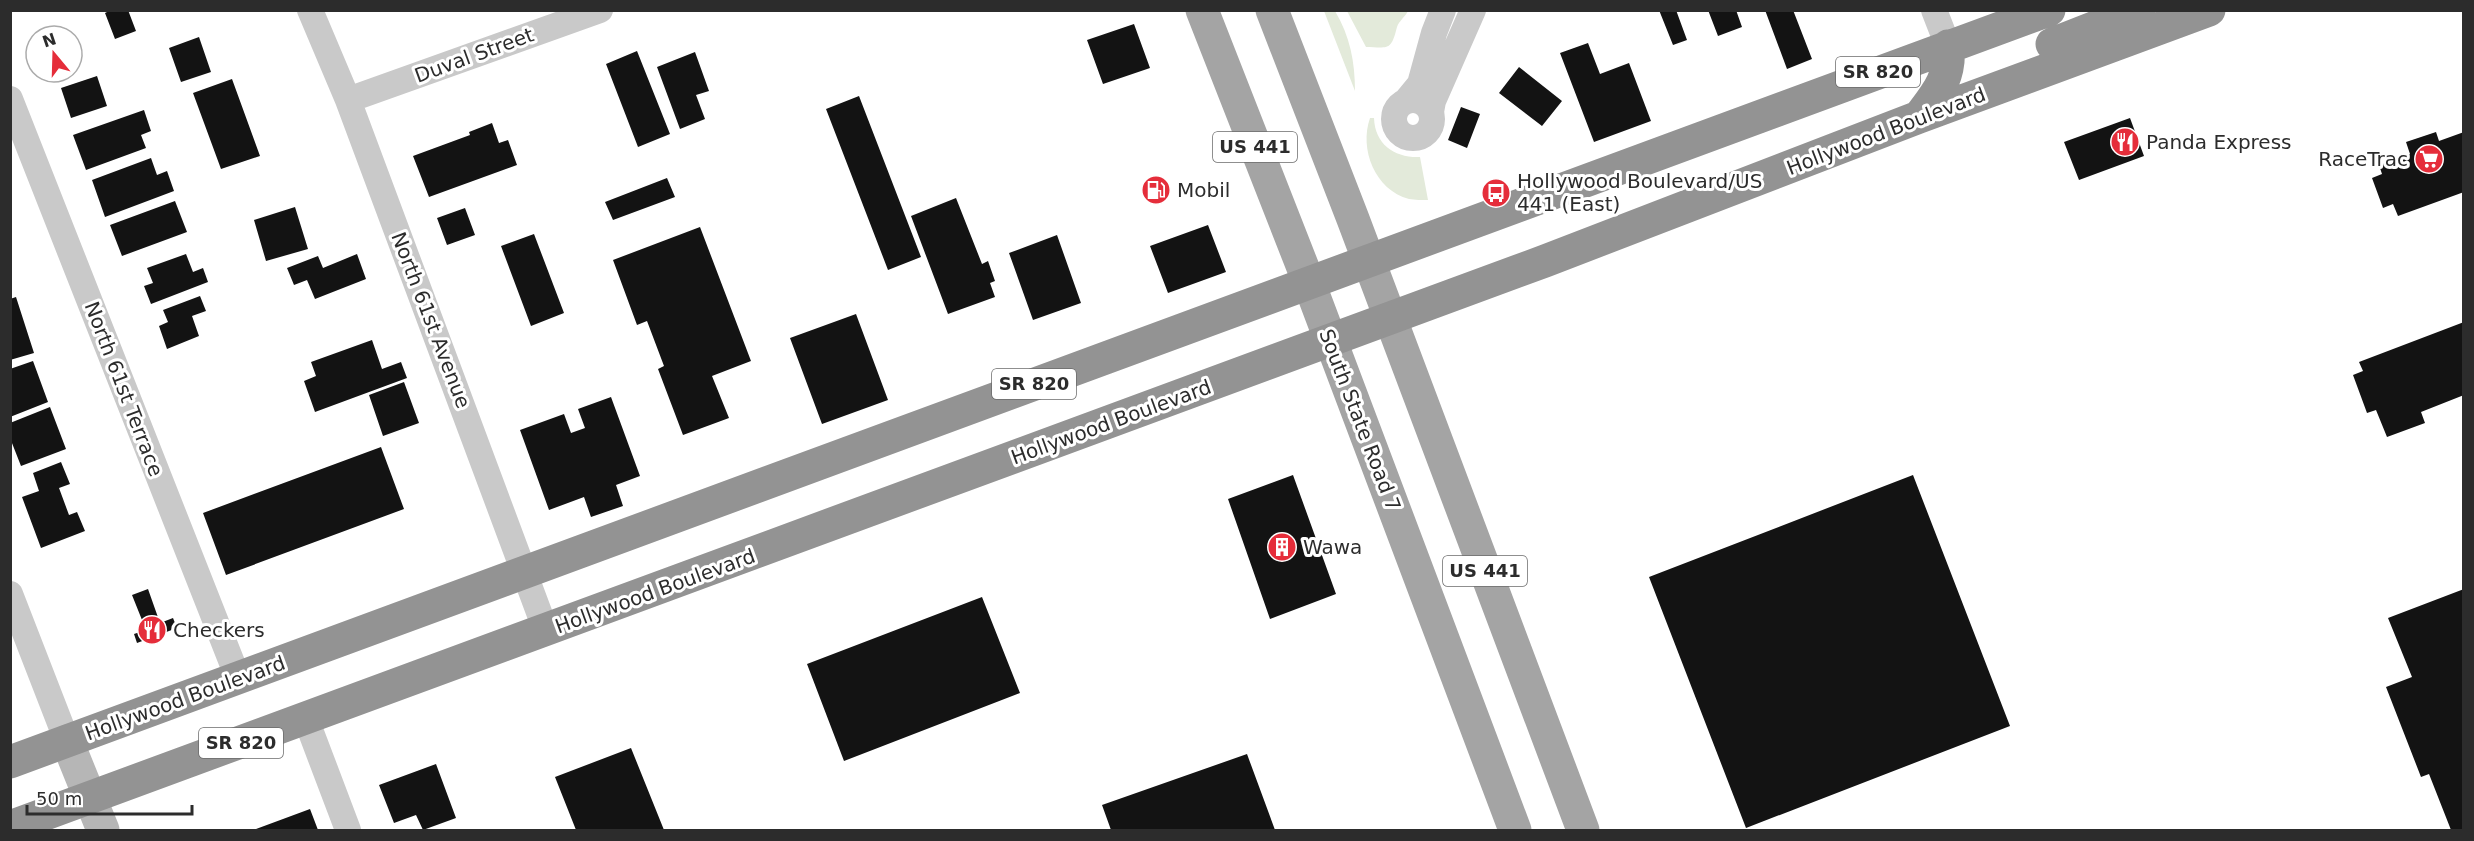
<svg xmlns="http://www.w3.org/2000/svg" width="2474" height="841" font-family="'DejaVu Sans',sans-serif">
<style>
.green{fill:#e3eada}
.building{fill:#131313}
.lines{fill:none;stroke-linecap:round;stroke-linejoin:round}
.street{stroke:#c9c9c9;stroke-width:26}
.secondary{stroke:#b6b6b6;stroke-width:33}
.primary{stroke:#a4a4a4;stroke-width:33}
.highway{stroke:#939393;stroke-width:33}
.labels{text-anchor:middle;stroke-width:6;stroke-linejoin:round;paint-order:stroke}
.shield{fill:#fff;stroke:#6b6b6b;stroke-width:1.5}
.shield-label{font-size:18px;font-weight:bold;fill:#2c2c2c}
.street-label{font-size:20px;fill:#2c2c2c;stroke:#fff}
.poi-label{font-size:20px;fill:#2c2c2c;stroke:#fff;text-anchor:start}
</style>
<rect width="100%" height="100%" fill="#fff"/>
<path class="green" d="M1324 11H1335C1350 36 1355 62 1355 91Z
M1347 11H1408C1405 17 1399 21 1397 27 1391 50 1390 48 1366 47Z
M1370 118H1374C1375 145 1395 158 1420 157L1428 200C1422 200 1415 200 1409 199 1375 190 1359 149 1370 118Z"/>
<path class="building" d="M111 10H128L136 31 115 39 105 13Z
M1659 10H1676L1687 40 1673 45Z
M1708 10H1736L1742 27 1718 36Z
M1765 10H1793L1812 59 1787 69Z
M1134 24 1150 68 1103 84 1087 40Z
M199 37 211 72 181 82 169 48Z
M1588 43 1600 74 1629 63 1651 121 1594 142 1560 53Z
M637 51 670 134 638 147 606 64Z
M695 52 709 91 696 95 705 119 680 129 657 67Z
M1519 67 1562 101 1542 126 1499 93Z
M97 76 107 106 71 118 61 88Z
M232 79 260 156 221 169 193 93Z
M859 96 921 257 888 270 826 109Z
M1461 107 1480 114 1467 148 1448 140Z
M144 110 151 131 141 135 146 148 86 170 73 135Z
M2130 118 2144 156 2079 180 2064 142Z
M492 123 499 143 508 140 517 165 429 197 413 156 470 135 469 132Z
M2436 132 2439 141 2464 132V192L2398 216 2393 204 2383 208 2372 178 2382 174 2379 165 2410 154 2406 142Z
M151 158 157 175 167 171 174 191 105 217 92 180Z
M667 178 675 197 613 220 605 202Z
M956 198 982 264 988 261 995 281 990 283 995 297 948 314 911 216Z
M175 201 187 232 122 256 110 225Z
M295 207 308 249 266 261 254 220Z
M465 208 475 235 447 245 437 218Z
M1208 225 1226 272 1168 293 1150 246Z
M700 227 751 361 712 376 729 418 683 435 658 369 664 366 647 321 637 325 613 260Z
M534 234 564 313 531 326 501 246Z
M1057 235 1081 303 1033 320 1009 253Z
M186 254 193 272 203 268 208 282 151 304 144 286 153 283 147 268Z
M357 254 366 279 315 299 307 280 294 285 287 268 318 256 323 268Z
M200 296 206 311 192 316 199 336 167 349 159 326 168 322 163 310Z
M16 297 34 353 10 360V299Z
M856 314 888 400 822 424 790 338Z
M2464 322V395L2421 412 2425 423 2387 437 2376 410 2367 413 2353 375 2363 371 2359 362Z
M372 340 382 369 401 362 407 378 315 412 304 381 316 376 311 362Z
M33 361 48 402 10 417V369Z
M404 382 419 423 383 436 369 395Z
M611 397 640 476 616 485 623 506 591 517 584 497 549 510 520 430 564 414 571 433 585 428 578 409Z
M50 407 66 449 21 466 10 438V423Z
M381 447 404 509 226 575 203 513Z
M61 462 70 484 59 488 69 515 77 512 85 531 41 548 22 497 39 491 33 473Z
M1293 475 1336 594 1270 619 1228 499Z
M1913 475 2010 726 1746 828 1649 577Z
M148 589 160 623 173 618 177 628 137 643 134 634 146 630 132 595Z
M2464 589V830H2451L2429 774 2421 777 2386 687 2412 677 2388 618Z
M982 597 1020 693 844 761 807 664Z
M631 748 664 830H576L555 777Z
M1247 754 1275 830H1111L1102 805Z
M436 764 456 818 423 830 416 815 394 823 379 785Z
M310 809 318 830H253Z"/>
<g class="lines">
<path class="street" d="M310 10 348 100 546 631
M1934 10 1948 46
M10 99 238 678
M348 100 600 10
M1394 119a19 19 0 1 1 38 0a19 19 0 1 1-38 0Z
M1406 101 1420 84 1434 33 1443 10
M1431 112 1433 101 1473 10
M10 594 67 741
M306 719 348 830"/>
<path class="secondary" d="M67 741 103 830"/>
<path class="primary" d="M1202 10 1309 283 1515 830
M1272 10 1353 219 1583 830"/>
<path class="highway" d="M2052 44 2139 10
M1919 117C1937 93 1951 78 1948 46
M10 762 2049 10
M10 827 1545 261 1919 117 2209 10"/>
</g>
<defs>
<g id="restaurant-disc" transform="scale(1.5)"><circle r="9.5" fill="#e52d3a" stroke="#fff"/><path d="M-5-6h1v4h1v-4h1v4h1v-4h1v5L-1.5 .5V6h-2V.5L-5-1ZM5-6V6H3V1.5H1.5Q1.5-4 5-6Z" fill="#fff"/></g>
<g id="supermarket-disc" transform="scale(1.5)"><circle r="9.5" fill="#e52d3a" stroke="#fff"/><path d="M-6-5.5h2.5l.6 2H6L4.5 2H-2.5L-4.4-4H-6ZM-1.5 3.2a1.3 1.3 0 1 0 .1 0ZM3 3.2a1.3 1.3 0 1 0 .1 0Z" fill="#fff"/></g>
<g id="fuel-disc" transform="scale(1.5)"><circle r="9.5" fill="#e52d3a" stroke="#fff"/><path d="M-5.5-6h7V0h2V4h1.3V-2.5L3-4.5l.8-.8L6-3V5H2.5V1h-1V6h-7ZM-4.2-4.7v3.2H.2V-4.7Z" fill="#fff"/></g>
<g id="bus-disc" transform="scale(1.5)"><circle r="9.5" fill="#e52d3a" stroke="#fff"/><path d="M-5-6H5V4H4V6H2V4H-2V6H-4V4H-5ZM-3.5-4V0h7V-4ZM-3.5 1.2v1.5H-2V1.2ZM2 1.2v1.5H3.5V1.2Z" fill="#fff"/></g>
<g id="building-disc" transform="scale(1.5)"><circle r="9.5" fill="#e52d3a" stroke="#fff"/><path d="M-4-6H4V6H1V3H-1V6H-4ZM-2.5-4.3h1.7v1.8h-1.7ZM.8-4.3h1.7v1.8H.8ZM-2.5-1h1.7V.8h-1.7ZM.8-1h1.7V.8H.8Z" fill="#fff"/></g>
</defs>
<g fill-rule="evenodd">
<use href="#restaurant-disc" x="2125" y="142"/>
<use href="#supermarket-disc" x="2429" y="159"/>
<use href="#fuel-disc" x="1156" y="190"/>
<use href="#bus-disc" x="1496" y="193"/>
<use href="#building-disc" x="1282" y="547"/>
<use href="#restaurant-disc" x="152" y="630"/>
</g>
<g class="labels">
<g class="shield">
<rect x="1836" y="57" width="84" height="30" rx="4.5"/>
<rect x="1213" y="132" width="84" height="30" rx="4.5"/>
<rect x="992" y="369" width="84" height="30" rx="4.5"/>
<rect x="1443" y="556" width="84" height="30" rx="4.5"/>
<rect x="199" y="728" width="84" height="30" rx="4.5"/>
</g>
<g class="shield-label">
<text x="1878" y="78">SR 820</text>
<text x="1255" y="153">US 441</text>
<text x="1034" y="390">SR 820</text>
<text x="1485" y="577">US 441</text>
<text x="241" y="749">SR 820</text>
</g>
<g class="street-label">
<text transform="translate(474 55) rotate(-20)" y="7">Duval Street</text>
<text transform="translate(1886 131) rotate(-21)" y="7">Hollywood Boulevard</text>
<text transform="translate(431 320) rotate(69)" y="7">North 61st Avenue</text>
<text transform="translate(124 389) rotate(69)" y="7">North 61st Terrace</text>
<text transform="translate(1360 420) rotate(69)" y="7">South State Road 7</text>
<text transform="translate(1111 422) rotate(-20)" y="7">Hollywood Boulevard</text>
<text transform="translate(655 591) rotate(-20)" y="7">Hollywood Boulevard</text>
<text transform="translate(185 698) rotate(-20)" y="7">Hollywood Boulevard</text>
</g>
<g class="poi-label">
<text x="2146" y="149">Panda Express</text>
<text x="2408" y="166" text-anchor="end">RaceTrac</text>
<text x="1517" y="188">Hollywood Boulevard/US<tspan x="1517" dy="23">441 (East)</tspan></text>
<text x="1177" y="197">Mobil</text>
<text x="1303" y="554">Wawa</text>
<text x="173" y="637">Checkers</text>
</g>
</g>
<rect width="2474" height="841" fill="none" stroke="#2c2c2c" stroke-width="24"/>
<g transform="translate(54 54) rotate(341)"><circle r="28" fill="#ffffff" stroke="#ababab" stroke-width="1.5"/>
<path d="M0-4.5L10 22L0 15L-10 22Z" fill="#e52d3a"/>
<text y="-9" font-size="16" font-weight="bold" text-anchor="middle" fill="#2c2c2c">N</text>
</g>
<path d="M27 805v9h165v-9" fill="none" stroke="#2c2c2c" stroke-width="3"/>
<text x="36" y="805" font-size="18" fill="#2c2c2c" stroke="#ffffff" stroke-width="4.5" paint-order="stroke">50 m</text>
</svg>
